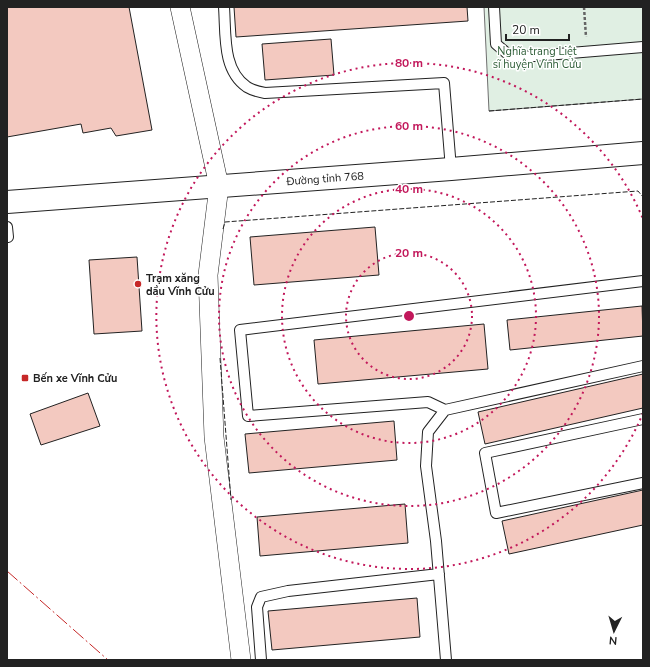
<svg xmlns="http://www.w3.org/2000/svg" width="650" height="667" font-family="'Nunito Sans',sans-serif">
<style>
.green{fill:#e0efe3;stroke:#6f6f6f}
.building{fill:#f3c9c0;stroke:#222}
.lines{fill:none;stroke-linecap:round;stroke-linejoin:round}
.lane-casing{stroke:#222;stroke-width:12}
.street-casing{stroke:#222;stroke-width:20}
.primary-casing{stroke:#222;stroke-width:24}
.path{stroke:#646464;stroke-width:2.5;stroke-dasharray:3 2;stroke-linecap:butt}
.lane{stroke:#fff;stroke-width:10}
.street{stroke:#fff;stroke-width:19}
.primary{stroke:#fff;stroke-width:22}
.fence{stroke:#222;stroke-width:1;stroke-dasharray:5 2;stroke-linecap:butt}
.power{stroke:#c62828;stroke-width:1;stroke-dasharray:14 3 2 3;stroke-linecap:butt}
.ring{fill:none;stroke:#c2185b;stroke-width:2;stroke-dasharray:2 4}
.poi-dot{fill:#c62828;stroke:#fff;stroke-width:1.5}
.labels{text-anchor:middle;stroke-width:3;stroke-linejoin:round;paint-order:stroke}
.park-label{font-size:11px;fill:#2f5e38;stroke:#fff}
.street-label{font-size:11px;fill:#222;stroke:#fff}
.poi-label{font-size:11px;font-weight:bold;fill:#222;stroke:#fff;text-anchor:start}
.centre{fill:#c2185b;stroke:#fff;stroke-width:2}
.ring-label{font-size:12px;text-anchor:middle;font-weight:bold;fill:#c2185b;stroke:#fff;stroke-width:3;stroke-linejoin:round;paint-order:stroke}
</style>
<rect width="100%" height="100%" fill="#fff"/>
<path class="green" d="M484 7H643V99L489 111Z"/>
<path class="building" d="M7 7H129L152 130 116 136 111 128 83 133 81 124 7 137Z
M234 7H467L468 21 236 37Z
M331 39 334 75 265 80 262 44Z
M375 227 379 275 254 285 250 237Z
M137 257 142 331 94 334 89 260Z
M642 306 643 336 510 350 507 320Z
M484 324 488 369 318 384 314 340Z
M643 374V408L485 444 478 412Z
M88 393 100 426 41 445 30 414Z
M394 421 397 460 249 473 245 434Z
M643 490V525L509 554 502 521Z
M405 504 408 543 260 556 257 517Z
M417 598 420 637 272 650 268 611Z"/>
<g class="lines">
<g class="lane-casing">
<path id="lane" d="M224 7C226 34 222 70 247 87 252 90 259 92 265 93L444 83 451 169
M494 7 496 44 510 56 522 57 643 47
M7 227 8 237
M445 410 428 402 248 416 240 330 643 281
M643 419 485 453 496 513 643 483
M261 660 257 607 261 597 288 591 439 574
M446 660 436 541 426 466 428 432 445 410 643 366"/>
</g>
<g class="street-casing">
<path id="street" d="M180 7 219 186 208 275 214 437 241 660"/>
</g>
<g class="primary-casing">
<g id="primary">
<path id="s1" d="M7 202 451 169 643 153"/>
</g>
</g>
<path class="path" d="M584 7 586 37"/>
<use href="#lane" class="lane"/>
<use href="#street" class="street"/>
<use href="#primary" class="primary"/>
<path class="fence" d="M489 111 643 99
M223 229 225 222 638 191 643 197
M220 358 231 500"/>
<path class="power" d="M7 571 108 660"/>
</g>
<g class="ring">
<circle cx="409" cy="316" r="63"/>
<circle cx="409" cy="316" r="127"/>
<circle cx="409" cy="316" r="190"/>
<path d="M643 413A253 253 0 1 1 643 219"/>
</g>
<g class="poi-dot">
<circle cx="138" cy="284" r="4"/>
<rect x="21" y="374" width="8" height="8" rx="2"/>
</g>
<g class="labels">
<g class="park-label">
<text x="537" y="55">Nghĩa trang Liệt<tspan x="537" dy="13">sĩ huyện Vĩnh Cửu</tspan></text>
</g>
<g class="street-label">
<text dy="4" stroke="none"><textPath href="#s1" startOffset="319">Đường tỉnh 768</textPath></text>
</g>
<g class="poi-label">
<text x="146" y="282">Trạm xăng<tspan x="146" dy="13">dầu Vĩnh Cửu</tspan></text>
<text x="33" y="382">Bến xe Vĩnh Cửu</text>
</g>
</g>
<circle cx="409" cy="316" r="6" class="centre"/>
<g class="ring-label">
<text x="409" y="67">80 m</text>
<text x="409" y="130">60 m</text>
<text x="409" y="193">40 m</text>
<text x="409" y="257">20 m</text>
</g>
<rect width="650" height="667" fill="none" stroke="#222222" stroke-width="16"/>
<g transform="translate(614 631) rotate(185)" stroke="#ffffff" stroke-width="3" paint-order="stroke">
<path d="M0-3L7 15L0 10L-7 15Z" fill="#222222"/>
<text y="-6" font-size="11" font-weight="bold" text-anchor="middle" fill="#222222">N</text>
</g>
<path d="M506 34v6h63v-6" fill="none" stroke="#222222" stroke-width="2"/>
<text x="512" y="34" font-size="12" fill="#222222" stroke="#ffffff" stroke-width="3" paint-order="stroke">20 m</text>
</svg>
